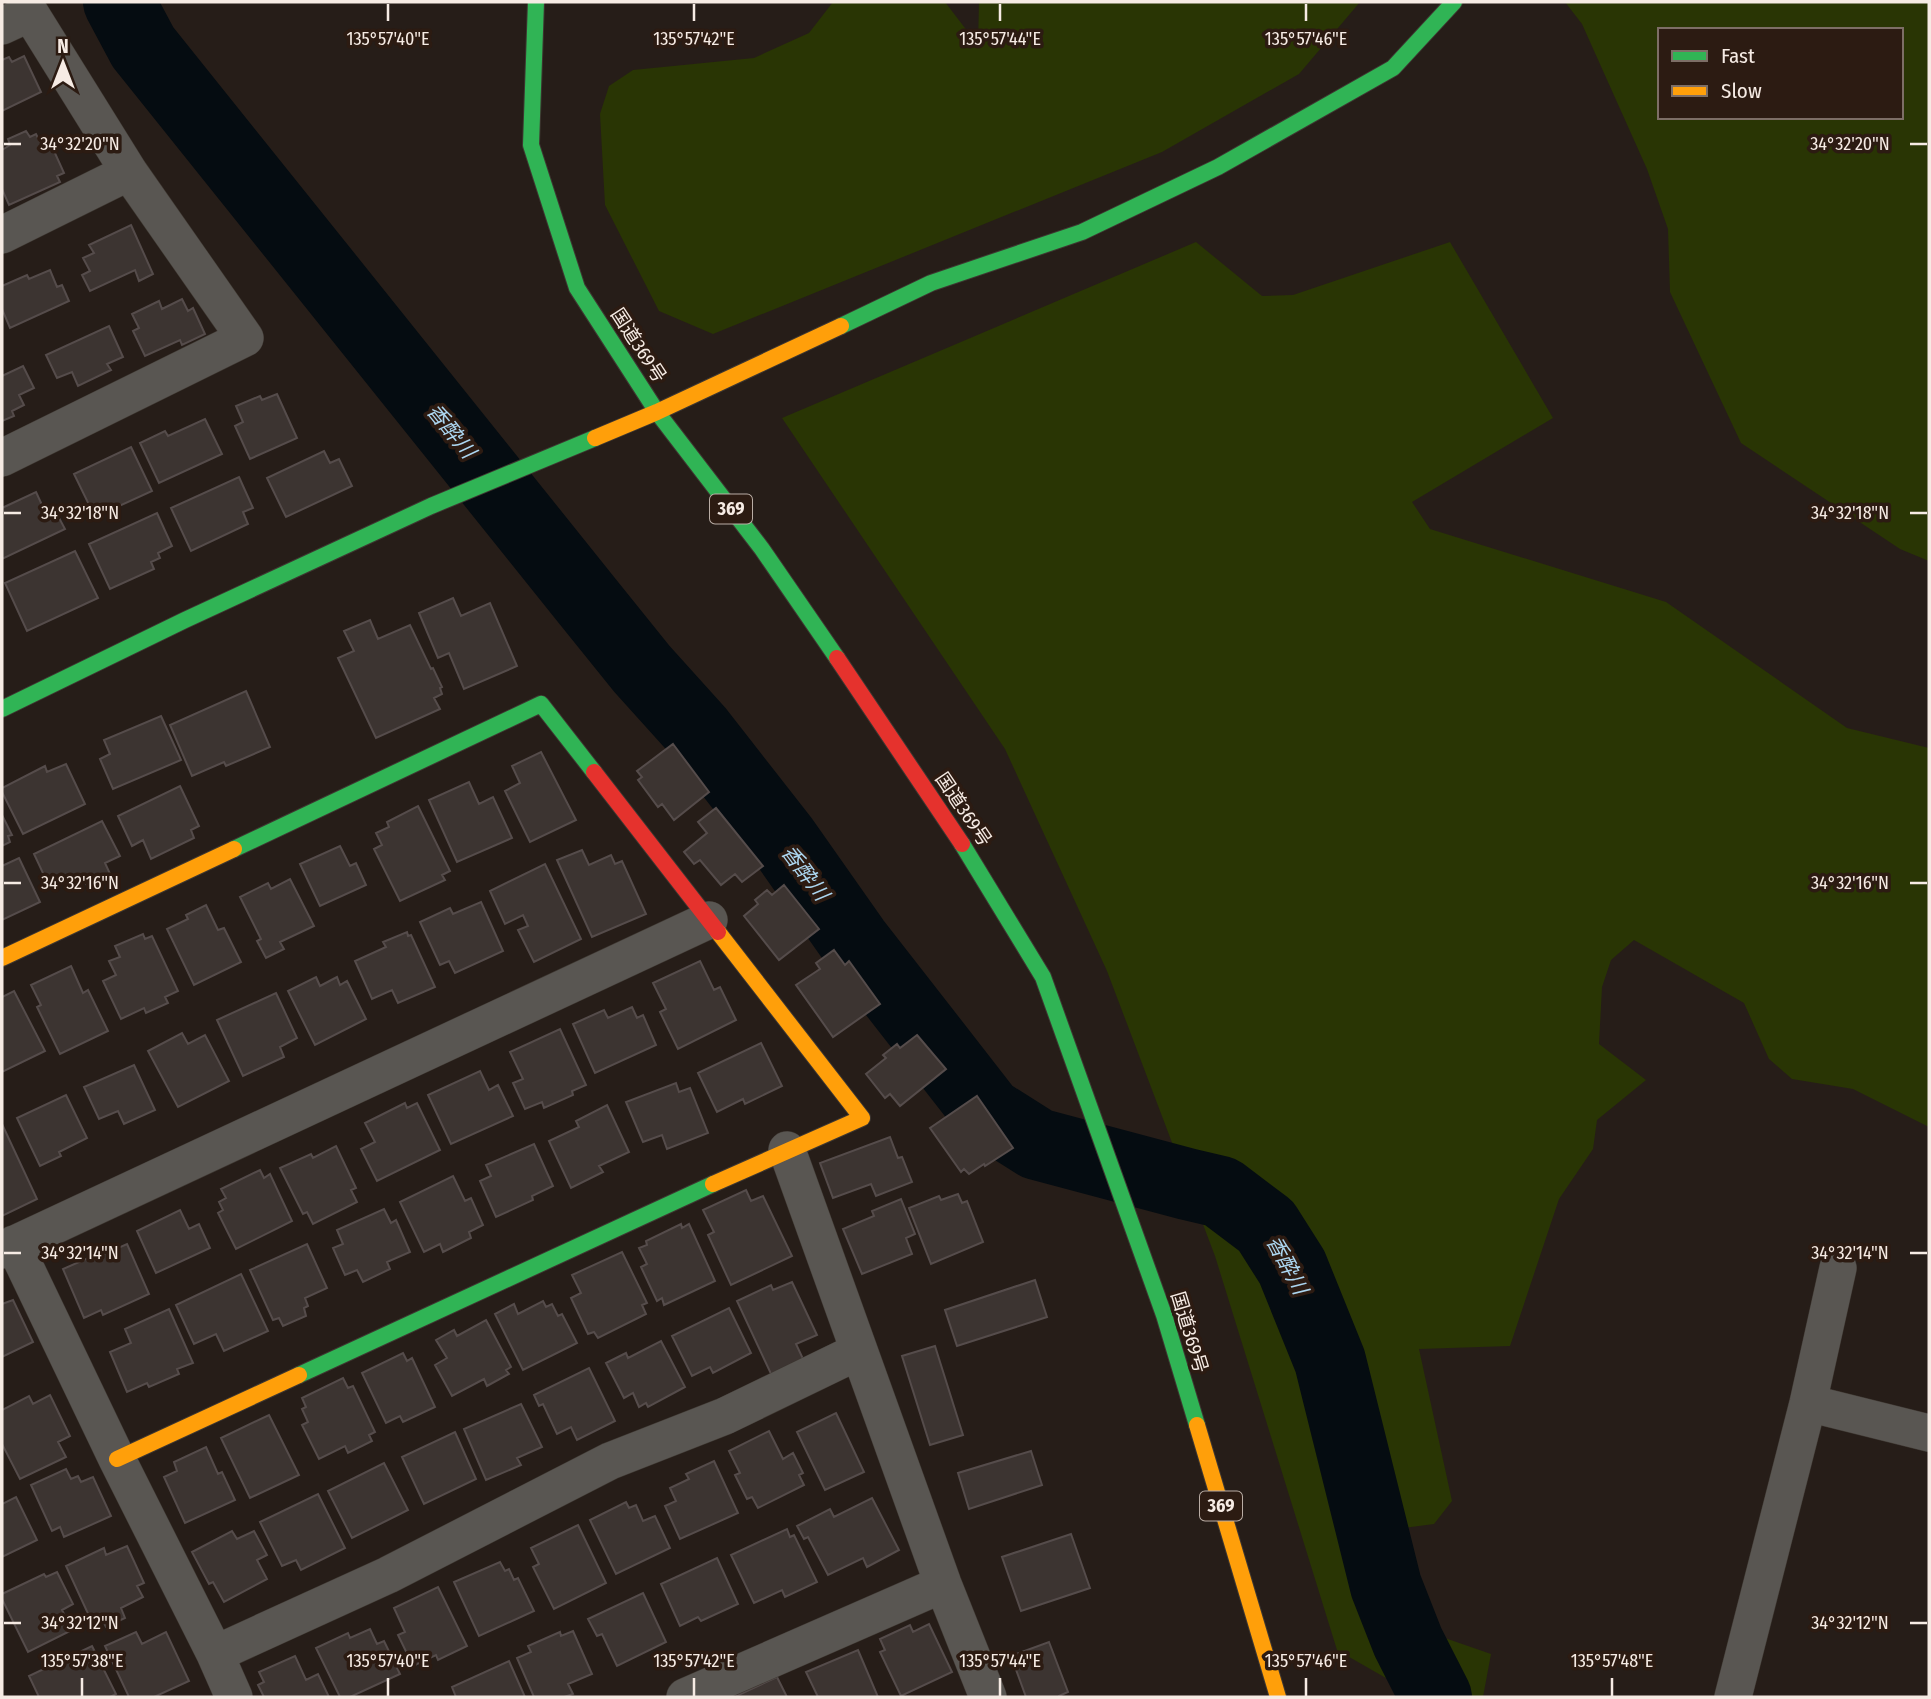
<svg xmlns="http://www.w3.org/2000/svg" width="1931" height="1699" font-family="'Fira Sans Condensed','Noto Sans JP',sans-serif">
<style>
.green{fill:#293504;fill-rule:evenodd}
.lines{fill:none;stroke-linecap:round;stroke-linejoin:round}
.river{stroke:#050c11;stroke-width:72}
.building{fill:#3c3431;stroke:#554c4b;stroke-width:2}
.street-casing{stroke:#3e3731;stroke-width:38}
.fast-casing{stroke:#3e3731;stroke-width:18}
.slow-casing{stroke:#3e3731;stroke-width:18}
.jam-casing{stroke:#3e3731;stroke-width:18}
.street{stroke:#595652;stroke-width:37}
.fast{stroke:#30b455;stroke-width:16}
.slow{stroke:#ff9f0a;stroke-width:16}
.jam{stroke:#e5322d;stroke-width:16}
.ticks{fill:none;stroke:#f6ebe4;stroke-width:2.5}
.labels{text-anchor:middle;stroke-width:7;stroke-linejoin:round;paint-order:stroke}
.shield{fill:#2c1b12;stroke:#b9ada5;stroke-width:2}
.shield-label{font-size:18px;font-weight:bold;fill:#f6ebe4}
.street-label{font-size:19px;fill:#f6ebe4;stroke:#2c1b12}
.water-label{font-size:21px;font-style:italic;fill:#acd6f0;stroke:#2c1b12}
.ticks-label{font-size:18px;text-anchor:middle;fill:#f6ebe4;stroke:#2c1b12;stroke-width:7;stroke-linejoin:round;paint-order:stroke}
</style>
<rect width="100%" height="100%" fill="#261d18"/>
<path class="green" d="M833 2H945L978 45 979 2H1360L1299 74 1162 152 713 334 659 311 605 205 600 114 609 86 633 70 754 58 809 33Z
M1565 2H1929V561L1900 549 1741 443 1670 292 1668 229 1647 169 1582 24ZM1660 30H1901V117H1660Z
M1196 242 1262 296 1293 295 1450 242 1553 418 1412 502 1430 529 1666 602 1847 728 1929 748V1127L1853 1089 1792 1079 1769 1059 1744 1003 1634 940 1611 960 1602 987 1599 1044 1646 1080 1597 1120 1593 1149 1559 1199 1510 1346 1419 1349 1452 1501 1434 1524 1366 1533 1370 1612 1491 1654 1483 1697H1419L1337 1650 1215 1256 1107 971 1005 749 782 418Z"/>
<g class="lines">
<path class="river" d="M119 2 143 47 588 602 642 669 697 730 783 840 854 941 988 1113 1037 1144 1187 1184 1221 1192 1266 1226 1292 1267 1330 1361 1386 1586 1408 1642 1436 1697"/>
</g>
<path class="building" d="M24 56 41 92 2 111V60L9 57 12 62Z
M26 131 30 137 36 134 42 146 50 142 64 173 57 176 60 182 9 205 2 189V150L10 145 8 139Z
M131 225 153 274 139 281 135 270 90 291 82 275 90 271 83 258 94 253 89 245Z
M50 270 57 287 62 285 69 301 10 328 2 309V286L27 275 29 279Z
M182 299 188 311 193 308 205 334 182 345 180 340 145 356 133 331 139 328 132 314 159 301 162 309Z
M109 326 123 357 107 364 111 370 78 386 72 372 57 378 46 355Z
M23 366 34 388 19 395 24 405 12 411 14 416 2 421V376Z
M277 394 297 438 250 459 235 426 243 422 236 406 260 396 262 400Z
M205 419 222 454 159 483 140 443 165 431 168 436Z
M131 447 152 491 95 517 74 474Z
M324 451 330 463 339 459 352 486 286 517 267 478Z
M239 477 253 508 243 512 248 524 191 551 171 508Z
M36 492 48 518 57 514 65 529 2 559V508Z
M157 513 172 546 158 553 160 558 151 562 154 569 110 589 89 544Z
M75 551 98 598 27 631 5 583Z
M453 598 461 616 490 603 517 666 464 689 449 653 438 658 419 613Z
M370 620 378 639 410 625 431 669 433 668 442 687 440 688 442 694 434 698 440 709 376 738 338 658 354 651 344 631Z
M246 691 270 747 226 766 224 762 192 776 170 725Z
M161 716 181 760 113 789 100 759 110 754 104 740Z
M673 744 709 792 674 820 662 804 658 807 638 780 642 777 637 771Z
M541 752 576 820 530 842 505 791 520 783 512 766Z
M66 764 85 804 23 834 2 792V788L45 766 47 772Z
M469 782 479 804 493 797 512 838 457 862 429 800Z
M180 786 199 826 191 830 194 838 151 859 143 840 132 846 118 816Z
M418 806 450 871 442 875 445 880 400 901 374 849 382 845 376 833 389 827 387 822Z
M716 808 763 866 742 882 735 874 721 885 700 860 694 864 684 852 707 833 698 822Z
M2 815 12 835 8 836 10 842 2 846Z
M102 821 120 856 105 863 111 876 88 887 85 882 69 890 63 879 49 886 34 854Z
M340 846 350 866 356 863 366 885 320 906 300 864Z
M582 850 589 865 611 855 615 864 622 861 646 914 592 937 557 860Z
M19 858 40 902 2 920V866Z
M545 864 581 939 534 962 518 930 528 926 523 915 505 924 490 891Z
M290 879 314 926 280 942 284 949 266 958 257 941 261 939 240 897 268 883 271 889Z
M784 885 819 929 779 960 744 916 758 904 755 900 767 890 772 895Z
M481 902 503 951 455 973 449 961 440 965 420 922 450 908 453 914Z
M206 905 218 930 224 928 241 962 194 985 167 929 188 919 186 915Z
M407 932 408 936 411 935 435 987 398 1003 392 990 372 999 355 961 386 947 383 942Z
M143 934 145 939 152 936 178 991 165 997 168 1003 146 1013 144 1008 121 1019 103 981 116 975 109 961 120 957 115 946Z
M834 950 845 965 849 961 880 1004 833 1037 796 985 820 969 816 963Z
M700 961 714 990 720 987 736 1020 678 1049 660 1012 666 1009 653 983Z
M71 966 83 993 88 990 108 1031 60 1054 37 1007 41 1005 31 985Z
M316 977 320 986 337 977 340 985 347 981 366 1019 315 1045 288 991Z
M14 991 45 1051 2 1072V997Z
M276 993 297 1038 280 1047 284 1057 243 1076 217 1020Z
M632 1007 637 1018 643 1015 656 1045 595 1073 573 1024 604 1010 608 1018Z
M560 1029 586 1085 572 1091 573 1095 544 1108 542 1102 525 1109 513 1083 523 1079 510 1052Z
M182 1033 188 1044 205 1035 229 1081 178 1107 148 1051Z
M917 1035 946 1069 900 1106 890 1094 885 1098 866 1074 886 1058 883 1055 897 1044 900 1048Z
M761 1043 782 1086 745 1104 743 1099 717 1112 698 1073Z
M134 1065 155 1110 124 1124 118 1111 99 1119 84 1087Z
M480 1071 489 1090 498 1085 513 1116 451 1144 428 1095Z
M676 1083 679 1092 690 1088 708 1133 667 1149 662 1135 643 1142 626 1102Z
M66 1095 87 1138 59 1152 61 1156 40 1166 17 1118Z
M977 1096 1013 1148 985 1166 984 1164 969 1174 964 1169 961 1172 930 1128Z
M405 1103 407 1108 417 1103 440 1150 377 1181 361 1149 375 1142 365 1123Z
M607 1105 629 1152 599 1166 603 1172 571 1188 549 1141 579 1127 576 1121Z
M2 1124 37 1199 2 1216Z
M890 1137 898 1158 902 1157 912 1182 876 1196 871 1184 833 1198 820 1163Z
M534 1144 553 1186 532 1196 533 1200 496 1217 480 1181 491 1176 486 1165Z
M336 1146 356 1188 351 1190 357 1202 313 1224 307 1212 303 1214 280 1168 311 1154 313 1158Z
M260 1170 264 1178 270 1174 292 1221 236 1249 218 1213 223 1210 219 1202 226 1198 221 1189Z
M453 1176 465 1201 471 1198 483 1225 469 1232 471 1238 443 1252 440 1244 424 1252 400 1202Z
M746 1190 751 1201 763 1196 792 1256 731 1285 708 1235 714 1232 703 1210Z
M958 1194 962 1203 967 1201 983 1242 931 1264 909 1208 939 1196 941 1200Z
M901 1199 915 1234 906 1238 912 1254 862 1274 843 1229 874 1216 872 1211Z
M384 1209 391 1223 396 1220 410 1252 387 1262 390 1269 363 1282 357 1270 345 1275 333 1248 343 1244 337 1230Z
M180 1210 189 1229 199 1224 210 1248 156 1273 137 1231Z
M681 1224 682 1228 689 1224 715 1281 664 1305 662 1298 657 1301 641 1267 647 1264 639 1248 647 1245 646 1241Z
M127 1244 149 1294 103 1315 101 1310 84 1318 63 1269 88 1258 89 1261Z
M307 1244 327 1288 305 1298 308 1306 304 1308 306 1316 283 1326 279 1318 273 1320 250 1270Z
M622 1252 647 1303 642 1305 646 1314 598 1338 594 1332 588 1334 571 1298 581 1293 572 1275Z
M241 1274 268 1331 224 1351 216 1334 194 1344 176 1305Z
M1035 1280 1047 1317 957 1346 945 1310Z
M792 1282 817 1335 796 1344 804 1361 772 1376 737 1301 771 1285 773 1290Z
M13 1300 33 1342 2 1357V1304Z
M543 1301 546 1307 552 1304 558 1316 562 1314 577 1343 523 1370 495 1314 514 1304 518 1314Z
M729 1308 751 1353 713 1373 710 1367 692 1376 672 1336Z
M169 1309 193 1363 177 1369 179 1374 149 1387 147 1383 127 1392 110 1352 131 1343 125 1329Z
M486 1320 511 1367 506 1370 509 1374 487 1386 484 1379 452 1396 435 1365 447 1358 436 1340 454 1330 457 1336Z
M661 1341 685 1387 648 1407 646 1403 639 1407 633 1393 624 1398 606 1363 626 1353 628 1358Z
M935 1346 963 1435 930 1445 902 1356Z
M403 1353 407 1361 412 1358 435 1407 403 1422 400 1416 386 1423 362 1373Z
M589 1368 615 1421 577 1440 571 1427 557 1434 543 1404 539 1406 534 1395Z
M343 1378 348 1388 353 1386 375 1432 369 1435 372 1441 348 1453 345 1446 319 1459 302 1425 308 1422 302 1409 306 1407 302 1398Z
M50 1395 70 1436 58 1442 66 1457 20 1479 2 1444V1410L29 1396 33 1404Z
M521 1404 542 1447 517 1458 521 1465 486 1480 464 1429Z
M836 1413 864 1472 825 1490 797 1432Z
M269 1415 299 1475 250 1498 221 1438Z
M769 1431 783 1459 793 1453 803 1473 799 1475 804 1485 758 1508 752 1497 747 1499 735 1475 740 1473 729 1451Z
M455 1432 476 1479 424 1504 402 1457Z
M206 1447 218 1474 222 1472 235 1500 185 1523 164 1477 177 1471 174 1462Z
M1031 1451 1042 1485 969 1509 958 1473Z
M714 1461 738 1513 680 1539 665 1506 676 1501 670 1488 689 1479 686 1474Z
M384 1463 408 1510 352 1538 328 1491Z
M66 1469 71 1479 78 1476 81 1482 93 1477 111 1516 64 1537 60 1527 52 1531 31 1485Z
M318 1494 345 1548 301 1570 296 1560 282 1566 260 1522Z
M16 1497 37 1540 2 1557V1504Z
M872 1498 899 1550 867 1567 863 1558 828 1575 808 1537 804 1539 797 1526 830 1509 834 1517Z
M626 1502 629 1508 636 1505 643 1521 655 1516 670 1548 616 1574 590 1520Z
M578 1525 606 1583 554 1609 533 1567 539 1564 531 1548Z
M787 1529 790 1537 794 1535 817 1582 785 1597 782 1590 754 1603 731 1555Z
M232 1531 237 1539 254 1531 267 1555 257 1560 267 1579 224 1602 213 1582 209 1584 192 1552Z
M1071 1534 1090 1588 1021 1611 1002 1557Z
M127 1546 144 1583 137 1586 143 1597 121 1608 125 1618 106 1627 100 1614 90 1618 66 1566 104 1548 106 1555Z
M717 1558 738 1604 701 1621 698 1617 680 1626 661 1584Z
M500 1562 505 1571 509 1569 514 1580 518 1578 534 1611 479 1636 454 1582Z
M57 1572 73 1604 62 1610 72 1630 28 1652 2 1599V1594L44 1574 46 1577Z
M438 1587 467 1646 438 1660 436 1655 413 1666 398 1635 405 1632 394 1608Z
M643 1593 666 1642 617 1666 602 1634 597 1636 588 1619Z
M929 1624 952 1672 901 1696 880 1652 885 1650 880 1639 910 1625 913 1632Z
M370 1629 377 1644 384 1641 400 1674 350 1697H340L316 1648 348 1633 350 1638Z
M573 1631 592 1674 568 1684 573 1694 564 1697H534L517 1658 531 1652 528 1646 560 1632 561 1636Z
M136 1632 142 1644 166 1632 189 1681 154 1697H129L105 1646Z
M1049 1642 1068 1692 1059 1696V1697H1026L1011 1656Z
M92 1646 116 1694 110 1697H39L29 1676Z
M858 1650 878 1697H818L806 1672Z
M295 1656 306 1680 318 1674 329 1697H264L258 1685 264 1682 259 1672Z
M509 1661 525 1697H456L452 1687Z
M777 1677 787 1697H734Z"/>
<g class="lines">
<g class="street-casing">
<path id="street" d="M2 26 30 13 129 172 245 338 2 458
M2 235 129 172
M787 1150 943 1584 988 1697
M14 1244 117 1459 215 1654 234 1697
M2 1250 709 920
M1808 1403 1929 1433
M215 1654 388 1575 610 1461 725 1416 859 1351
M685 1697 943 1584
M1733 1697 1808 1403 1838 1268"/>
</g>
<g class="fast-casing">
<path id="fast" d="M536 2 531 145 577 288 657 412 762 549 837 658
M841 326 931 283 1082 232 1218 167 1393 68 1454 2
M2 709 185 620 431 506 595 438
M962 844 1043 977 1164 1315 1197 1425
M234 849 541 704 594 772
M299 1375 713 1184"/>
</g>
<g class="slow-casing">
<path id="slow" d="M595 438 657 412 841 326
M2 958 234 849
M713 1184 862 1118 718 932
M1197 1425 1278 1697
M117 1459 299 1375"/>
</g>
<g class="jam-casing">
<path id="jam" d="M837 658 962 844
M594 772 718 932"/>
</g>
<use href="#street" class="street"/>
<use href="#fast" class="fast"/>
<use href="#slow" class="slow"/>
<use href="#jam" class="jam"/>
</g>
<path class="ticks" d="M388 4V21M694 4V21M1000 4V21M1306 4V21M4 144H21M1910 144H1927M4 513H21M1910 513H1927M4 883H21M1910 883H1927M4 1253H21M1910 1253H1927M4 1623H21M1910 1623H1927M82 1678V1696M388 1678V1696M694 1678V1696M1000 1678V1696M1306 1678V1696M1612 1678V1696"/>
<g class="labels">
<g class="shield">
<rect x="710" y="494.5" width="42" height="29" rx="5"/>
<rect x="1200" y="1491.5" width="42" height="29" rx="5"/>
</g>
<g class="shield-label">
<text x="731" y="515">369</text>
<text x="1221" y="1512">369</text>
</g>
<g class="street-label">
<text transform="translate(639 345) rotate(57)" y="7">国道369号</text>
<text transform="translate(964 809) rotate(56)" y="7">国道369号</text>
<text transform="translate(1190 1332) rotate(73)" y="7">国道369号</text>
</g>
<g class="water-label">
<text transform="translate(451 431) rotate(51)" y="7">香酔川</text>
<text transform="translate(805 873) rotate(53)" y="7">香酔川</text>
<text transform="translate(1287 1265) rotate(62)" y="7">香酔川</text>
</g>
</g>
<g class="ticks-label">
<text x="388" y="45">135°57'40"E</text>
<text x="694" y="45">135°57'42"E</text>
<text x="1000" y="45">135°57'44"E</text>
<text x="1306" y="45">135°57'46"E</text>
<text x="80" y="150">34°32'20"N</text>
<text x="1850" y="150">34°32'20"N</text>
<text x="80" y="519">34°32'18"N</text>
<text x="1850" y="519">34°32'18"N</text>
<text x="80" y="889">34°32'16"N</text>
<text x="1850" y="889">34°32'16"N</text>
<text x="80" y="1259">34°32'14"N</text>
<text x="1850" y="1259">34°32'14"N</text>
<text x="80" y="1629">34°32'12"N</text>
<text x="1850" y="1629">34°32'12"N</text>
<text x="82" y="1667">135°57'38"E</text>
<text x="388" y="1667">135°57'40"E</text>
<text x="694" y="1667">135°57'42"E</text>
<text x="1000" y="1667">135°57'44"E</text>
<text x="1306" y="1667">135°57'46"E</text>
<text x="1612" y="1667">135°57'48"E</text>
</g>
<rect width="1931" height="1699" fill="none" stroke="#f6ebe4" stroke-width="7"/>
<rect x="1658" y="28" width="245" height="91" fill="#2c1b12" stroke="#7d6e66" stroke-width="2"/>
<rect x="1672" y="51" width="35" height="10" fill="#30b455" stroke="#7d6e66" stroke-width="2"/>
<text x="1721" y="63" font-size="21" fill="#f6ebe4">Fast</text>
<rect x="1672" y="86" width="35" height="10" fill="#ff9f0a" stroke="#7d6e66" stroke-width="2"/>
<text x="1721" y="98" font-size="21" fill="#f6ebe4">Slow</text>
<g transform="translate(63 63)" stroke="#2c1b12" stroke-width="5" paint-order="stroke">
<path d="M0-5L12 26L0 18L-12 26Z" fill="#f6ebe4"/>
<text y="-10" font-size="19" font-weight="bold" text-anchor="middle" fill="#f6ebe4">N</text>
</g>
</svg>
